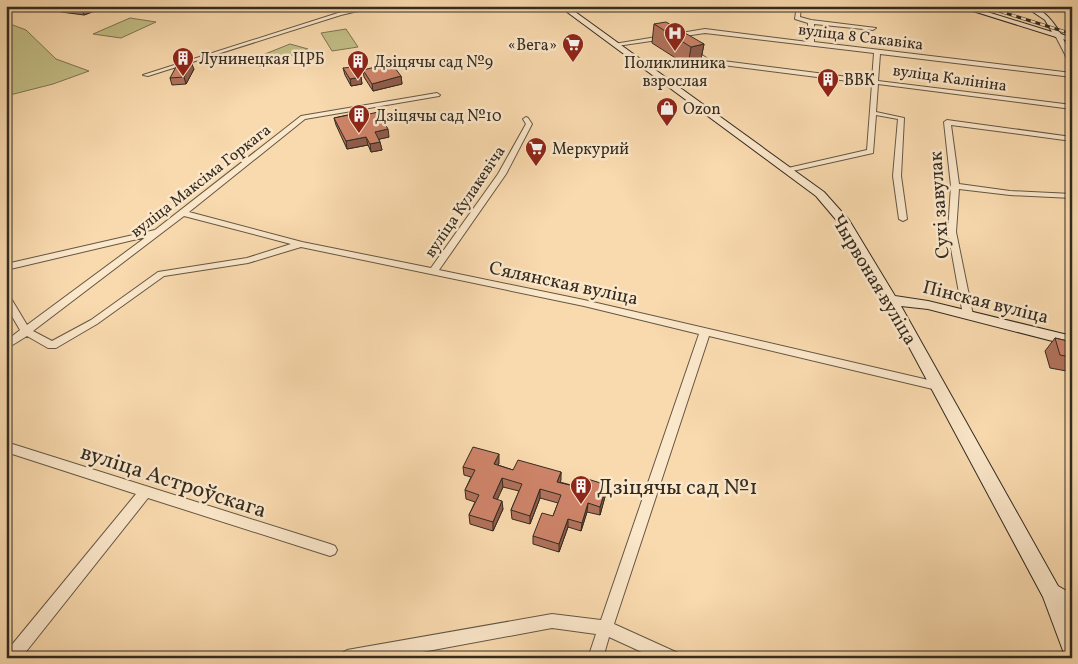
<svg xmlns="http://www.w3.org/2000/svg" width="1078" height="664" font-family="Vollkorn,serif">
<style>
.green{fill:#c3be86;stroke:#7b7454}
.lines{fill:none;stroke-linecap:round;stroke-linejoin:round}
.street-casing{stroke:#645744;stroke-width:2}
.secondary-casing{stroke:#332b21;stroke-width:2}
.street{fill:#fbe7ca;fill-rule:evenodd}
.secondary{fill:#fbe7ca;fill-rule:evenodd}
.rail-casing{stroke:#332b21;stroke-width:3}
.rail{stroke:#fbe7ca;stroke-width:2;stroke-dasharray:5;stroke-linecap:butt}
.wall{fill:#b1725b;stroke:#332b21}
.shaded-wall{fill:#905c4a;stroke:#332b21}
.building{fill:#ce846a;stroke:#332b21}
.labels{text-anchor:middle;stroke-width:5;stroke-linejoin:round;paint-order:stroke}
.far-street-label{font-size:16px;fill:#332b21;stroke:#fbe7ca}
.far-poi-label{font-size:16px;fill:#332b21;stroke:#fbe7ca;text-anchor:start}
.street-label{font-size:19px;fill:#332b21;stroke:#fbe7ca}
.near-street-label{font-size:22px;fill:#332b21;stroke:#fbe7ca}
.near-poi-label{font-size:22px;fill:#332b21;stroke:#fbe7ca;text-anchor:start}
</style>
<rect width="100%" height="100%" fill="#f9daae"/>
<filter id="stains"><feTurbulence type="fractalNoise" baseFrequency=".004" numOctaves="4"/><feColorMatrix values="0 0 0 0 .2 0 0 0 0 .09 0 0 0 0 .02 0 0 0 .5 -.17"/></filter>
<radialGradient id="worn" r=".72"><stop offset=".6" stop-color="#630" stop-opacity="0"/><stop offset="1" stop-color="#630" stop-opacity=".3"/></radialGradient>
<path class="green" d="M130 18 156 22 121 38 93 34Z
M10 24 26 30 56 59 89 71 53 84 6 96V26Z
M346 29 358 47 332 51 321 33Z
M290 44 308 49 263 67 245 62Z"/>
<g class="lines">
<g class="street-casing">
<path id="street" d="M369 6H379L341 15 148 76 143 75 338 13Z
M797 6H801L800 17 811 20 876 28 873 30 814 24V42L1072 73V77L880 54 878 81 1072 105V109L878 84 876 112 904 118 901 176 907 219 903 221 899 219 893 176 898 119 876 115 873 153 788 172 784 170 788 168 867 150 872 84 715 64 704 61 688 50 693 49 708 59 715 60 872 80 874 53 705 33 617 46 614 44 705 29 808 42V23L795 19Z
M1058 33 1061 35 1072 56V64L1069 62 1055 35Z
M437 93 440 95 439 96 305 119 189 212 302 242 431 268 498 174 526 124 523 119 526 117 528 118 532 124 506 174 439 270 584 300 937 382 941 383 942 386 941 389 937 390 709 336 614 624 678 653 680 658H655L609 637 603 658H588L596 634 552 628 390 658H340L342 653 347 650 552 614 601 620 699 334 584 306 301 247 248 263 164 276 97 324 56 348H48L27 336 6 349V341L20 330 6 306V294L9 295 27 325 146 237 6 270V264L155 230 301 116ZM184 216 291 244 247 258 158 272 91 320 52 341 33 331Z
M947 120 1072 137V141L951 125 959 184 1010 191 1072 194V198L1010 195 959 189 956 232 973 315 968 318 963 315 948 232 951 186 944 122Z
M6 442 330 544 335 546 337 550 335 554 330 556 148 498 21 658H6V652L136 494 6 452Z"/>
</g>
<g class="secondary-casing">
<path id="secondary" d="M559 6H567L824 192 849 220 895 296 928 301 1072 336V346L928 309 901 306 1058 586 1072 594V614L1068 613 1072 622V658L1065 656 1043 597 884 300 838 222 816 196Z
M957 6H968L1052 32 1045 20 1024 6C1042 6 1052 20 1061 34L1072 38V42Z"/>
</g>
<use href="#street" class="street"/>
<use href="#secondary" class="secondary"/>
<g class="rail-casing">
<path id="rail" d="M983 6 1072 34"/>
</g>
<use href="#rail" class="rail"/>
</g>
<path class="wall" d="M58 6H99L100 9 84 15 61 12Z
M654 24 704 44 700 64 688 66 652 43Z
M343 68 361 77 362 84 351 86 345 75Z
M194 69 186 84 172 85 170 78Z
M363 70 401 76 402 84 373 91 364 77Z
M351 108 365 115 389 137 379 139 382 150 371 152 368 145 347 149 336 125 334 118 352 114Z
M1055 338 1072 342V372L1050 368 1045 351Z
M499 463 498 465 513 470 561 472 560 482 578 487 606 493 600 515 587 512 581 531 568 527 559 552 533 544V536L553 516 558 503 540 498 530 524 512 519 511 510 519 491 503 487 497 499 503 509 493 531 470 524 469 515 475 502 466 499 465 490 471 477 464 475 463 467Z"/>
<path class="shaded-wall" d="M88 6H99L100 9 84 15 81 9Z
M704 44 700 64 688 66 691 47Z
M191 62 194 69 186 84 184 77Z
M401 76 402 84 373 91 372 84Z
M361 77 362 84 351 86 350 79Z
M388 129 389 137 376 140 375 132Z
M366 137 368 145 347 149 346 141Z
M380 142 382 150 371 152 370 144Z
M499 454V463L495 473 494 464Z
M561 472V480L557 490V482Z
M502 478 503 487 494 507 493 498Z
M607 485 606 493 600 515V507Z
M540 489V498L530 524V516Z
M502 501 503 509 493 531V522Z
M588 503 587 512 581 531 582 523Z
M568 519V527L559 552V544Z"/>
<path class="building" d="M60 6H88L81 9Z
M666 22 704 44 691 47 654 24Z
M191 62 184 77 170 78 178 63Z
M391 63 401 76 372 84 363 70Z
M354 67 361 77 350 79 343 68Z
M360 107 365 115 378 112 388 129 375 132 380 142 370 144 366 137 346 141 334 118 354 114 351 108Z
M1055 338 1072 342V357L1060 355Z
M473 447 499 454 494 464 513 470 518 460 561 472 557 482 578 487 581 477 607 485 600 507 588 503 582 523 568 519 559 544 533 536 542 513 553 516 561 495 540 489 530 516 511 510 522 484 502 478 493 498 502 501 493 522 469 515 479 495 465 490 475 470 463 467Z"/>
<defs>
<g id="hospital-pin" transform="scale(1.125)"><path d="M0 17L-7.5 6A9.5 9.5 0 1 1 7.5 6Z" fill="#8f2418" stroke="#fbe7ca"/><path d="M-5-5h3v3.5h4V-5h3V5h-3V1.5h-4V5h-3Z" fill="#fff"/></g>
<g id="supermarket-pin" transform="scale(1.125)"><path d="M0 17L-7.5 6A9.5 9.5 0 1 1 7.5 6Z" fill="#8f2418" stroke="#fbe7ca"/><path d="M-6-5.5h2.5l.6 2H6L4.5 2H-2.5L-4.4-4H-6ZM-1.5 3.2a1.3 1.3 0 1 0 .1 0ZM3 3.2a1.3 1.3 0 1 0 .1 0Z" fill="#fff"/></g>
<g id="building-pin" transform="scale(1.125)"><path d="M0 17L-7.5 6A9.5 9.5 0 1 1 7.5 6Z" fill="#8f2418" stroke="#fbe7ca"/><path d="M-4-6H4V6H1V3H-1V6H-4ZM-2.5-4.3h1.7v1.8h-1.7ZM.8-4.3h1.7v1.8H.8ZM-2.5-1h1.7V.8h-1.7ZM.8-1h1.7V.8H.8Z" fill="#fff"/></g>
<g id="shop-pin" transform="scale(1.125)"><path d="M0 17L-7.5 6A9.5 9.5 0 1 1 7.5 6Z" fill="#8f2418" stroke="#fbe7ca"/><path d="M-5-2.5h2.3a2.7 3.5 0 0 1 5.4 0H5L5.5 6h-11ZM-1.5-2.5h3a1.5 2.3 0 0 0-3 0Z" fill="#fff"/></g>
</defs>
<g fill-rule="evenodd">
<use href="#hospital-pin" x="675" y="33"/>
<use href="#supermarket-pin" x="573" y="44"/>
<use href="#building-pin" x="183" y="58"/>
<use href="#building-pin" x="358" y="61"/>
<use href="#building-pin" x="828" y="79"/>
<use href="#shop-pin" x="667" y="108"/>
<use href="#building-pin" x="359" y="115"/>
<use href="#supermarket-pin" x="536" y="148"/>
<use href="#building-pin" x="581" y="486"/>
</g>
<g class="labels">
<g class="far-street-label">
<text transform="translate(861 36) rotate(7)" y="6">вуліца 8 Сакавіка</text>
<text transform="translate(950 77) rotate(8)" y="6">вуліца Калініна</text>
<text transform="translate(200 180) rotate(-38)" y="6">вуліца Максіма Горкага</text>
<text transform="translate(464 201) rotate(-56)" y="6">вуліца Кулакевіча</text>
</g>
<g class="far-poi-label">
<text x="557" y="50" text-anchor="end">«Вега»</text>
<text x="199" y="64">Лунинецкая ЦРБ</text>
<text x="374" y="67">Дзіцячы сад №9</text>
<text x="675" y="68" text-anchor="middle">Поликлиника<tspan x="675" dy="18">взрослая</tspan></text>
<text x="844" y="85">ВВК</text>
<text x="683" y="114">Ozon</text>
<text x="375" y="121">Дзіцячы сад №10</text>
<text x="552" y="154">Меркурий</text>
</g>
<g class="street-label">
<text transform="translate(938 205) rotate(-94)" y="7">Сухі завулак</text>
<text transform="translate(875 279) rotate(59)" y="7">Чырвоная вуліца</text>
<text transform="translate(564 282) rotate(12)" y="7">Сялянская вуліца</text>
<text transform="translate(986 301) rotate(14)" y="7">Пінская вуліца</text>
</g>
<g class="near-street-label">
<text transform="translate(174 480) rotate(18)" y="8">вуліца Астроўскага</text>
</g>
<g class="near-poi-label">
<text x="597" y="494">Дзіцячы сад №1</text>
</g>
</g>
<rect width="1078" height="664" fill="none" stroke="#f9daae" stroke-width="25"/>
<rect x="8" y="8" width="1063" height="649" fill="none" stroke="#332b21" stroke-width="2.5"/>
<rect x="12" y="12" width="1053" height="639" fill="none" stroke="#332b21"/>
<rect width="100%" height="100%" filter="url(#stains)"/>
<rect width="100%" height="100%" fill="url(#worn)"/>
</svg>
